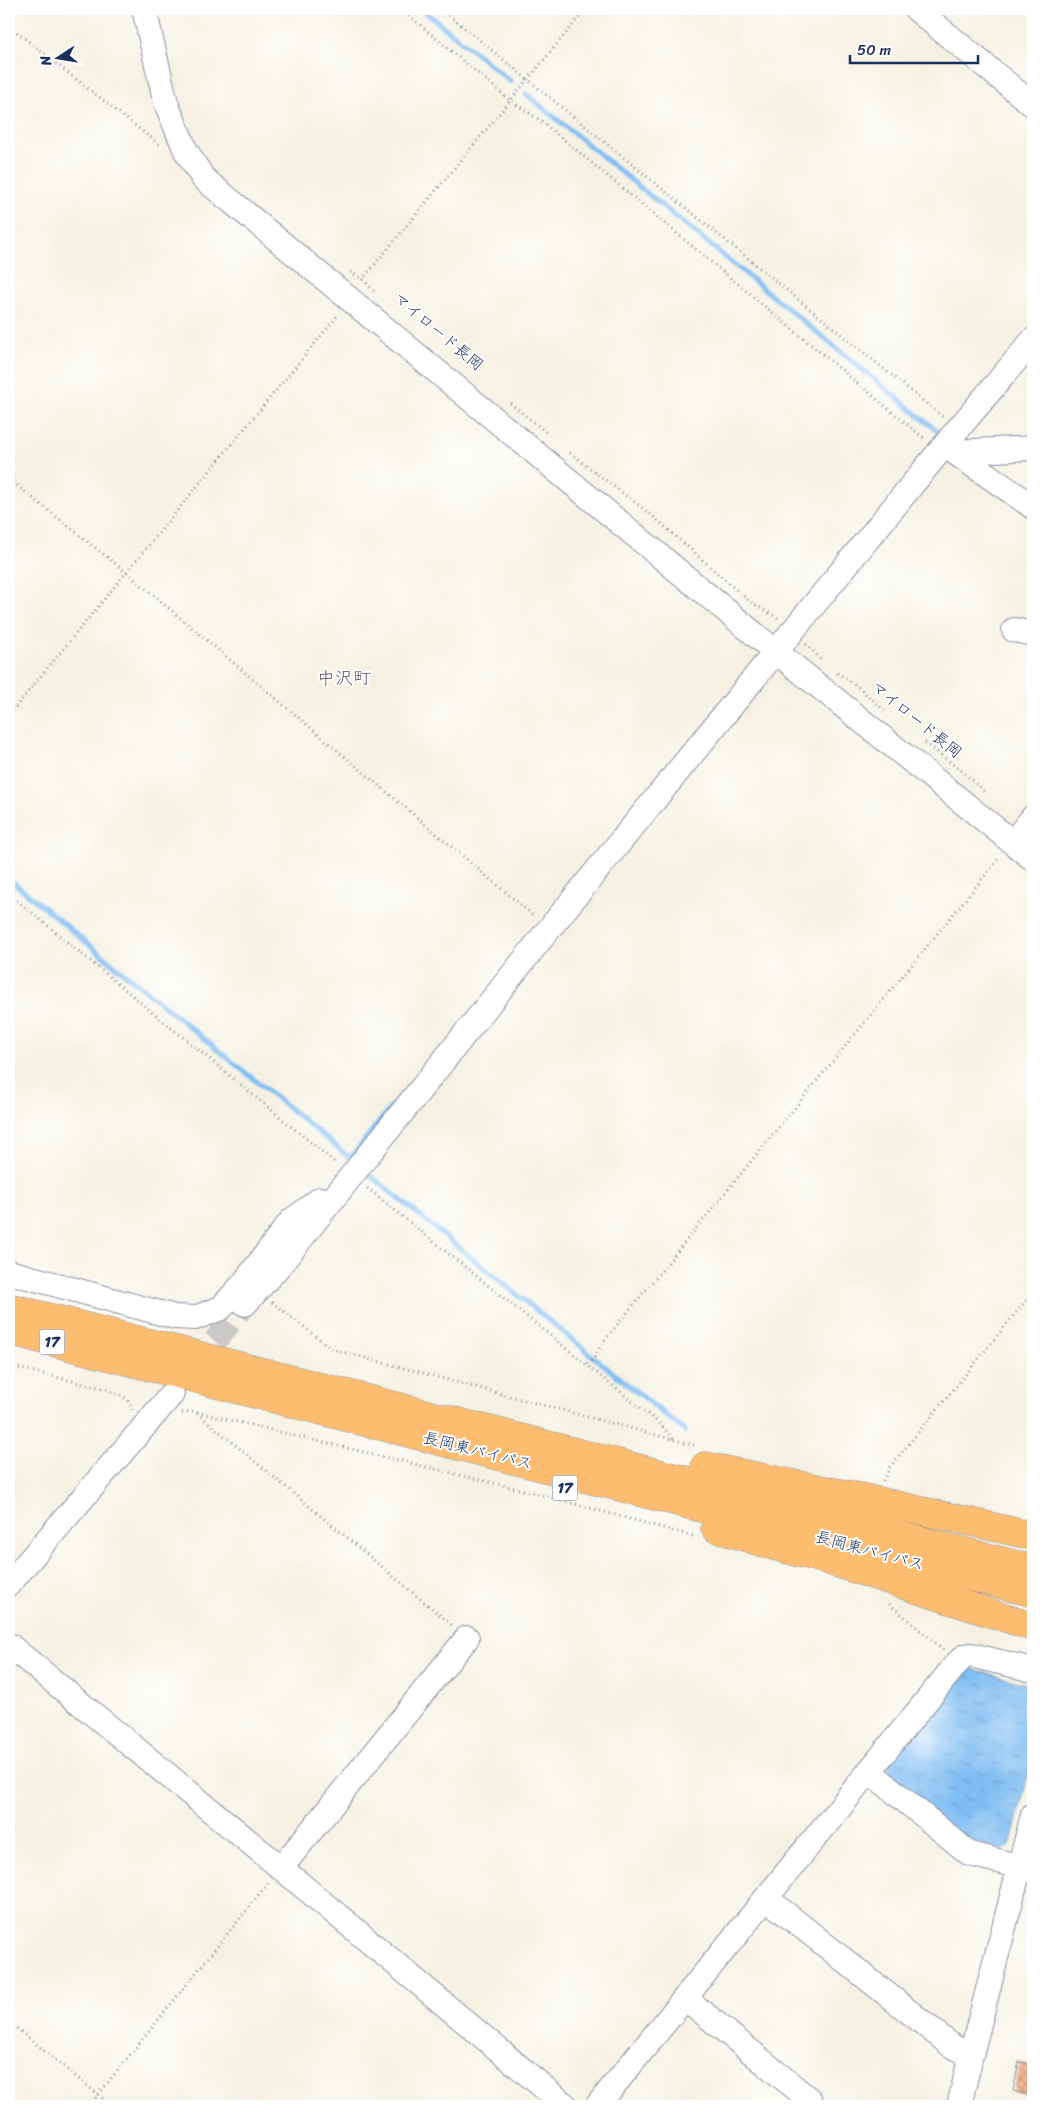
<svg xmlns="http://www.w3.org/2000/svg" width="1042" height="2115" font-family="Sriracha,'Klee One',sans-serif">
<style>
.water{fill:url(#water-ripples);stroke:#4e76a8}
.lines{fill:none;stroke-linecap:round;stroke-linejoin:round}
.stream{stroke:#80bdf3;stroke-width:5}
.building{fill:url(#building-cross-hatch)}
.minor-tunnel{stroke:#c9cac8;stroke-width:24;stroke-dasharray:24 12;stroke-linecap:butt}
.minor-casing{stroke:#8890a0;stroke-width:26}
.highway-casing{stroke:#8890a0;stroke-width:29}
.path{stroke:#8890a0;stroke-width:3;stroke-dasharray:1 4;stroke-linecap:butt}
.minor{stroke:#fff;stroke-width:24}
.highway{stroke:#fcbd6f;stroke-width:28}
.labels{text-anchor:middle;stroke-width:4;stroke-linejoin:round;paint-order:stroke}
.shield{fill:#fff;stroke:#5f6d8e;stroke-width:1}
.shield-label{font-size:15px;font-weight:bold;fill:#1b2f5e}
.street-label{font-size:16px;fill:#1b2f5e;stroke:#fff}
.neighbourhood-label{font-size:18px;fill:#665968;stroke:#fff}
</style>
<defs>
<pattern id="water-ripples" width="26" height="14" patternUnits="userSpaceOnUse" patternTransform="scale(1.25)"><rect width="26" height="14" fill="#80bdf3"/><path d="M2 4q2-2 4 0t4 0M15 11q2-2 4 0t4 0" fill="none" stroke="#689ac8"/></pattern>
<pattern id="building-cross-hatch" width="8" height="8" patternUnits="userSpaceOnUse" patternTransform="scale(1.25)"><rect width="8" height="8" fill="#f0a67b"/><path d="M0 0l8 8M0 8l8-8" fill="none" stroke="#c28868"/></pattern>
</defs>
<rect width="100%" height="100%" fill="#fff"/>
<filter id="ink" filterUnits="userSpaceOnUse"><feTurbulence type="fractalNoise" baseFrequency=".02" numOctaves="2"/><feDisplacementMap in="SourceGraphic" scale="10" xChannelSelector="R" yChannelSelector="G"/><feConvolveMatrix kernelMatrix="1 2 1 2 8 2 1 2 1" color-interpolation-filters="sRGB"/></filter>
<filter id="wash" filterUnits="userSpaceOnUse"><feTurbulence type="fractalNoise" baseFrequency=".0096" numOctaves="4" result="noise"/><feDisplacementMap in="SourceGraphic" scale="20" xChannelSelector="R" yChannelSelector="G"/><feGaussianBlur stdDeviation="1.12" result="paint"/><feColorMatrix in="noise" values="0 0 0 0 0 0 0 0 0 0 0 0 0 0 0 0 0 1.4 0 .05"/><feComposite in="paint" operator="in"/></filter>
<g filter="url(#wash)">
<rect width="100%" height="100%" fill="#f5f1e2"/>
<path class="water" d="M969 1668 1033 1686V1756L1010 1846 1000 1851 968 1841 890 1776 888 1762 961 1673Z"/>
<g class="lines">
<path class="stream" d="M422 9 511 82
M526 94 941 434
M9 879 350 1158 400 1096
M366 1172 685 1431"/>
</g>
<g id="blocks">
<path class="building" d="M1019 2062 1033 2065V2096L1013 2091Z"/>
</g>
</g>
<g filter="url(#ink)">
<use href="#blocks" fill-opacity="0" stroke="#8890a0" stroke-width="1"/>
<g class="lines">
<path class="minor-tunnel" d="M192 1369 245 1304"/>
<g class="minor-casing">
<path id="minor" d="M144 9 166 103 186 151 203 178 764 642 1033 859
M916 9 1033 105
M950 450 954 452 1033 448
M954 452 1033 507
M1014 630 1033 634
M1013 842 1033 817
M9 1272 175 1317 195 1318 221 1308 243 1284 291 1221 320 1199 325 1200
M245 1304 280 1265 549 929 943 447 1033 340
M9 1584 172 1394
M9 1645 281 1868 566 2106
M869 1771 970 1854 1033 1870
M281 1868 467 1638
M766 1898 952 2046 971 2055
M685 1998 810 2100 811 2106
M597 2106 958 1662 965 1656 971 1655 1033 1670
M959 2106 971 2055 1033 1815"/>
</g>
<g class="highway-casing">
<path id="highway" d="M9 1307 1033 1569
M9 1331 1033 1593
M705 1466 860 1497 1033 1536
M715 1528 773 1546 826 1560 1033 1627"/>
</g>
<path class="path" d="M401 9 511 101 540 120 926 440
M441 9 943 417
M9 26 161 146
M350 272 363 279 376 293
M362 280 586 9
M510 403 548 434
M570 453 654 517 749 601 778 618
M9 479 127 573 535 917
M806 644 823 662
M837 673 857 686 885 711
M9 715 339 314
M925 743 962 771 984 791
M9 894 337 1164
M367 1188 659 1423 675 1441
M272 1302 332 1349 697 1446
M587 1364 592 1361 604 1341 1000 857
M9 1366 106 1389 123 1396 130 1402 132 1410
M182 1413 196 1412 531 1492 696 1537
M197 1413 453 1626
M883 1481 890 1467 1033 1292
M889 1604 944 1650
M9 2022 112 2106
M89 2106 269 1882"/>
<use href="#minor" class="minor"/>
<use href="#highway" class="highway"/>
</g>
</g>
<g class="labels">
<g class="shield">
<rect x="39.5" y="1329.5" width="25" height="25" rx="4"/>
<rect x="552.5" y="1475.5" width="25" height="25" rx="4"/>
</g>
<g class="shield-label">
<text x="52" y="1347">17</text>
<text x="565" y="1493">17</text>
</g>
<g class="street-label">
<text transform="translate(439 331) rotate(40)" y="6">マイロード長岡</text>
<text transform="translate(917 719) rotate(39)" y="6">マイロード長岡</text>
<text transform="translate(478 1450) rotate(14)" y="6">長岡東バイパス</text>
<text transform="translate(870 1550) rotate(15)" y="6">長岡東バイパス</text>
</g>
<g class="neighbourhood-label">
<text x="344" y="684">中沢町</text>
</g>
</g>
<rect width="1042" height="2115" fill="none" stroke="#fff" stroke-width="30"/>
<g transform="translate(58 58) rotate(258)" stroke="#ffffff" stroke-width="4" paint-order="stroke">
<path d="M0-4L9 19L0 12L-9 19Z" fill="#1b2f5e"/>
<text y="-8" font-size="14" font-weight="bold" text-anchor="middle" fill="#1b2f5e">N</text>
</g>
<path d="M850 55v8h128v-8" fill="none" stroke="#1b2f5e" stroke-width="2.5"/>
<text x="857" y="55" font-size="15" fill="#1b2f5e" stroke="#ffffff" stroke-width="4" paint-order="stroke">50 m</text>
</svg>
